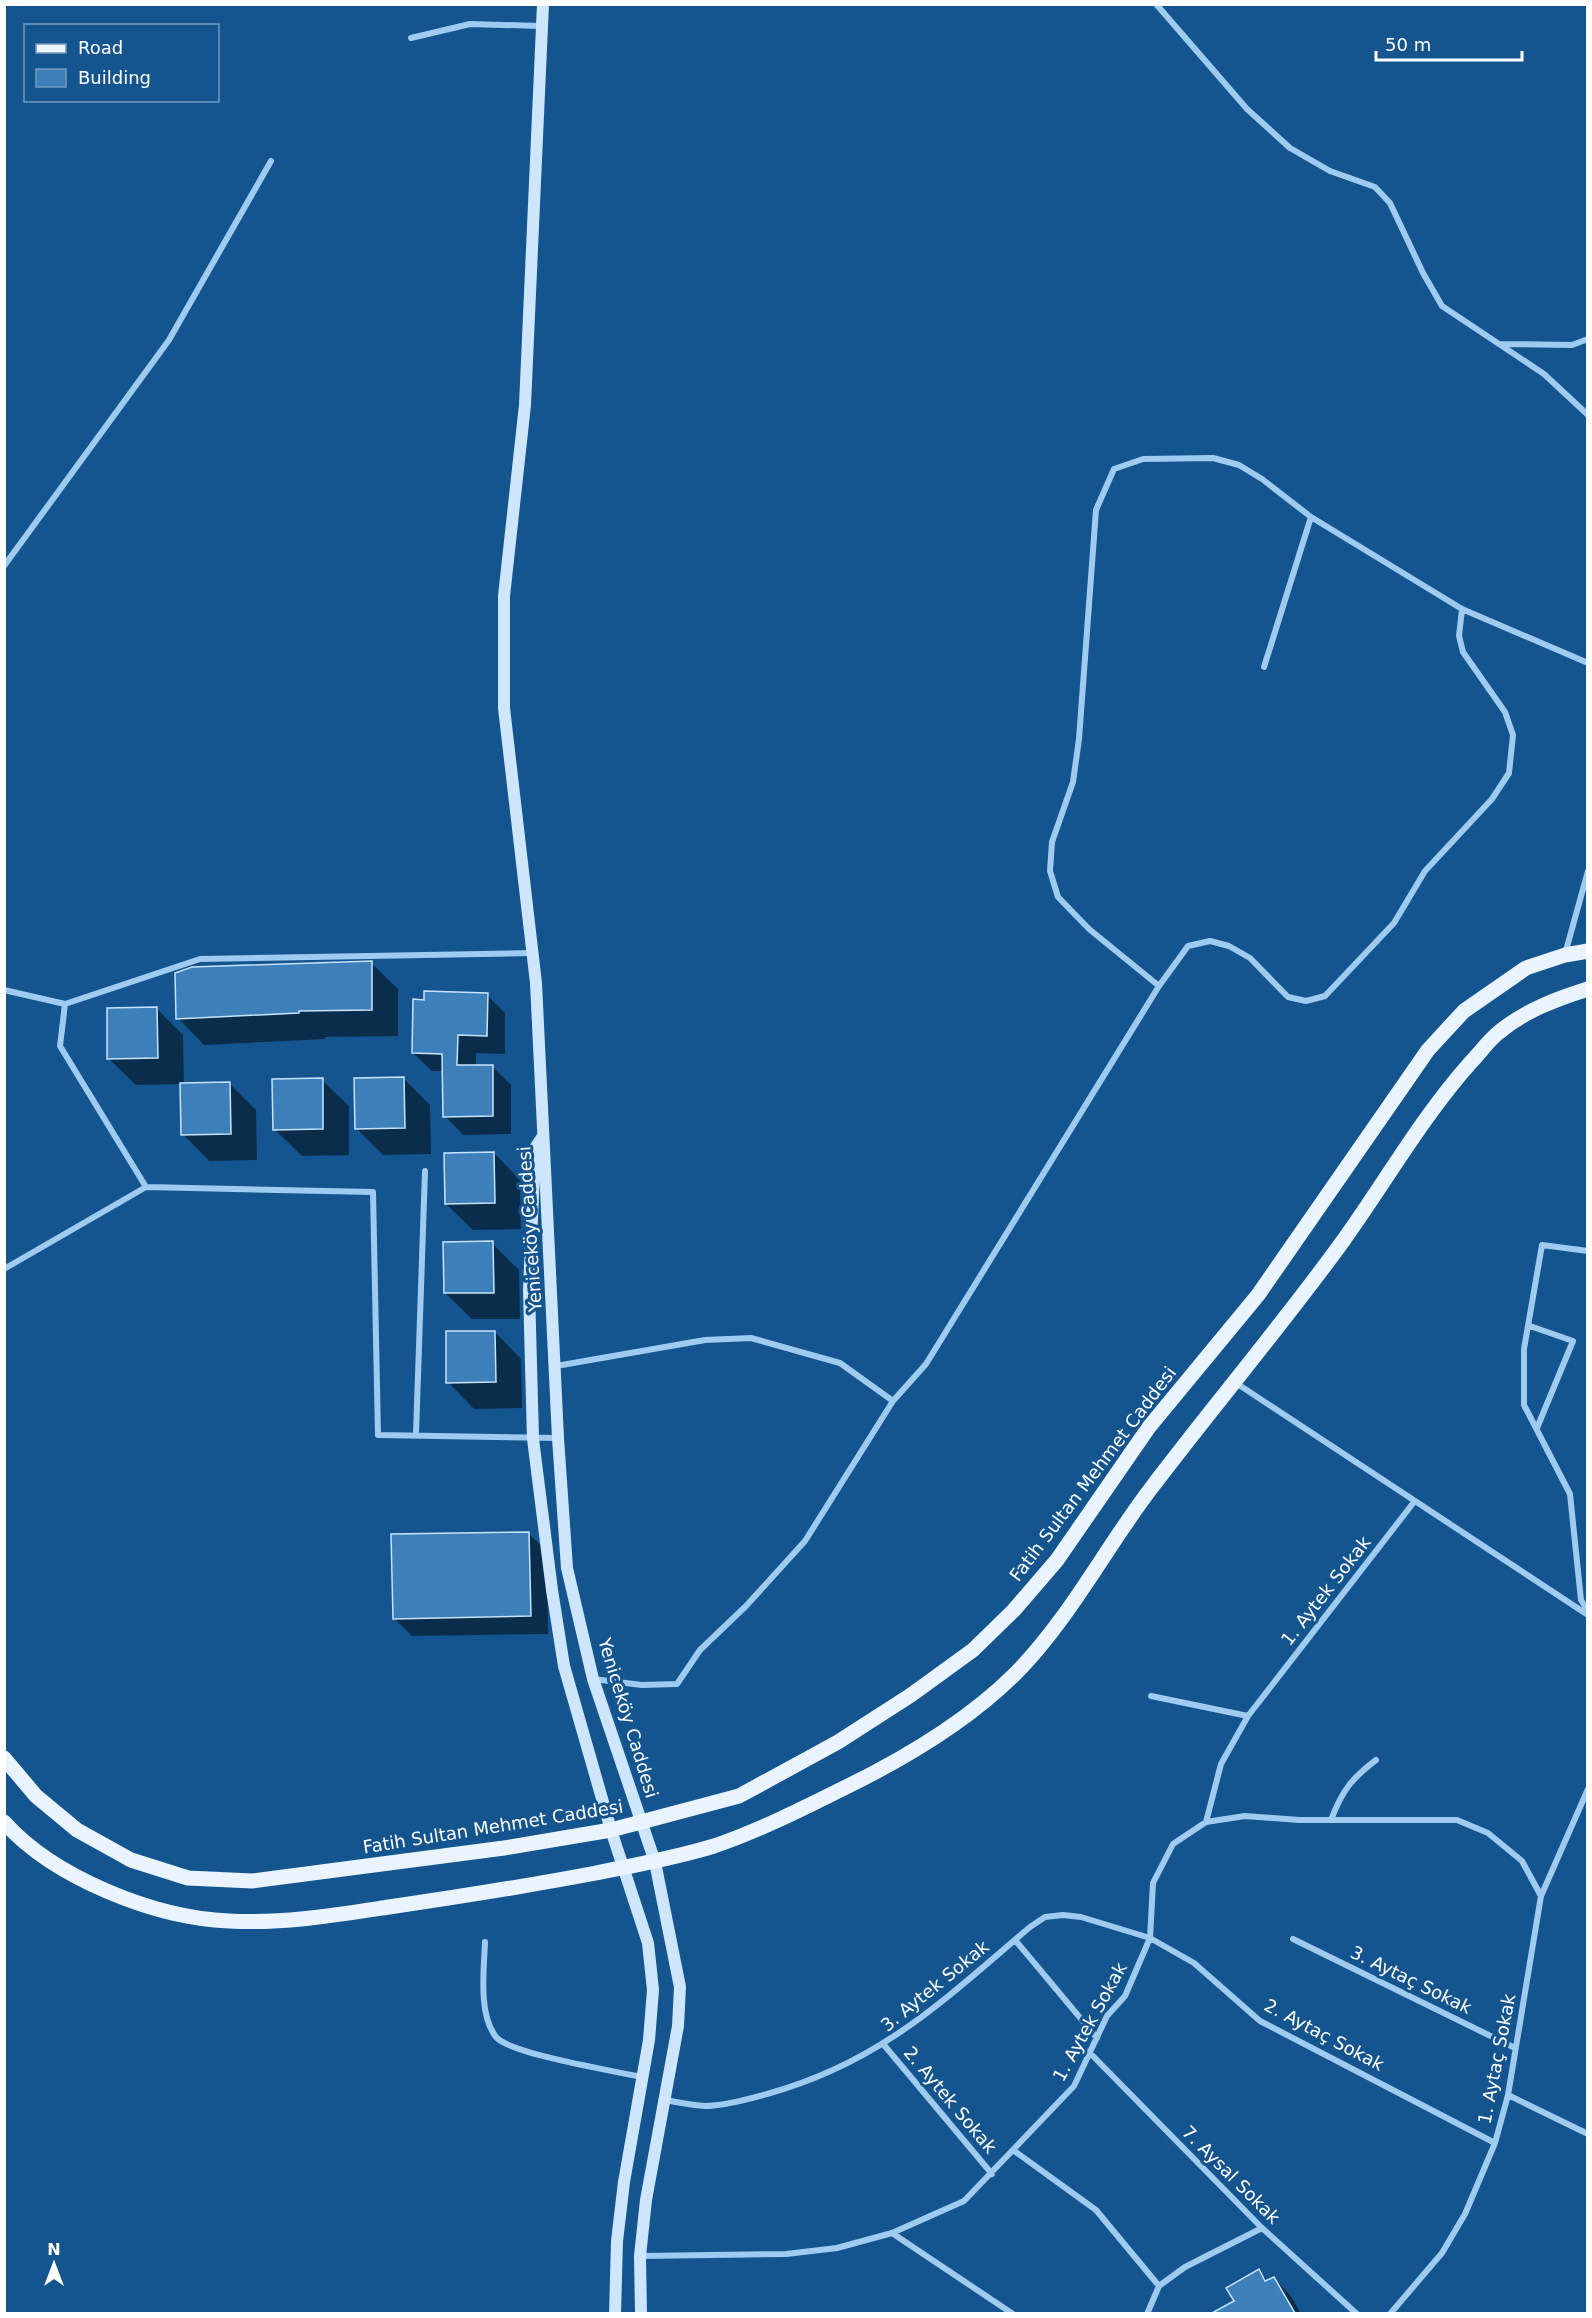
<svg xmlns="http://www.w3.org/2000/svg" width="1592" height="2318" font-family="'DejaVu Sans',sans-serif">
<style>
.shadow{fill:#0007}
.building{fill:#3d7fb8;stroke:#c7e3fc;stroke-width:1.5}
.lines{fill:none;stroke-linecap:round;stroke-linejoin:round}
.street{stroke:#a0cbf0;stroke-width:6}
.secondary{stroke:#cee6fb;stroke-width:12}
.primary{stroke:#e9f4ff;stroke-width:15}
.labels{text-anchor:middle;stroke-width:6;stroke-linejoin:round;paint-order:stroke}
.street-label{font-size:18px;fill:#fff;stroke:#15558f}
</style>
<rect width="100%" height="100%" fill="#15558f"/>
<path class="shadow" d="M371 963 398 989V1036L325 1037V1039L204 1045 178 1018 250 968 249 965Z
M487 995 505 1013V1054L476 1053V1066H492L511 1085V1134L463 1135 445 1116 444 1071H432L413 1053 425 1001Z
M156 1008 183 1035 184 1085 230 1084 256 1110 257 1160 209 1161 183 1134 182 1084 136 1085 109 1059Z
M403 1078 430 1105 431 1154 383 1155 356 1128Z
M322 1080 349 1106V1155L302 1156 275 1130Z
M494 1153 520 1180 521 1229 473 1230 446 1204Z
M492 1243 519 1270 520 1319H472L445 1293Z
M495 1332 521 1359 522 1408 474 1409 448 1382Z
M529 1534 547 1551 548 1634 412 1636 394 1618Z
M1258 2271 1268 2281 1274 2278 1291 2296 1301 2314H1227L1224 2308 1236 2302Z"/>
<path class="building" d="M372 961V1010L299 1011V1013L176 1019 175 973 192 967Z
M424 991 488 993 487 1036 458 1035 457 1065H493V1116L443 1117 442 1054 412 1053 413 999 424 1000Z
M157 1007 158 1058 107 1059V1008Z
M404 1077 405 1128 355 1129 354 1078Z
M323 1078V1129L273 1130 272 1079Z
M230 1082 231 1134 181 1135 180 1083Z
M494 1152 495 1203 445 1204 444 1153Z
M493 1241 494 1293H444L443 1242Z
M446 1331H495L496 1382 446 1383Z
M529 1532 531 1616 393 1619 391 1534Z
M1259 2269 1265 2281 1274 2277 1295 2313H1212L1234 2301 1226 2288Z"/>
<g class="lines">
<path class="street" d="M1156 4 1247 109 1290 148 1330 171 1375 187 1390 203 1423 273 1442 306 1544 374 1588 415
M411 38 470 24 541 26
M1499 344 1572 345 1588 339
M4 566 169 340 271 161
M1264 667 1311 517
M1565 954 1588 871
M1159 986 1089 929 1058 897 1050 871 1052 842 1073 782 1079 739 1096 510 1114 469 1143 459 1213 458 1239 465 1262 479 1311 517 1462 609 1588 663
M4 990 65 1004
M146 1187 60 1046 65 1004 200 959 532 953
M1588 1251 1542 1245 1524 1349V1405L1570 1494 1581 1600 1588 1611
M4 1269 146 1187 373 1192 378 1435 558 1438
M1530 1326 1573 1341 1537 1428
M556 1366 705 1340 751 1338 840 1363 893 1401
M1236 1383 1588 1615
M416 1434 425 1171
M593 1679 642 1685 677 1684 700 1650 746 1606 805 1541 893 1401 926 1364 1159 986 1188 946 1210 941 1229 946 1250 958 1288 997 1306 1001 1325 996 1394 923 1425 871 1492 799 1509 773 1513 735 1505 712 1463 652 1459 636 1462 609
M1151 1696 1248 1716
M1331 1820C1342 1791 1351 1779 1376 1760
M1206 1822 1245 1816 1299 1820H1457L1488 1833 1522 1861 1541 1896
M1293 1939 1515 2048
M1015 1940 1097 2038
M485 1942C484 1970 478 2014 496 2037 510 2054 615 2071 641 2077
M884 2045 992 2174
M1089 2052 1262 2228 1357 2314
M1508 2095 1588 2134
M664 2100C677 2102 691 2105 705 2106 724 2106 749 2099 767 2094 880 2063 944 2000 1030 1927L1045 1917 1063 1915 1081 1917 1150 1938 1194 1963 1260 2021 1495 2143
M1013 2150 1096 2210 1159 2286
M892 2233 1013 2314
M640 2256 786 2254 837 2248 892 2233 964 2201 1074 2086 1107 2016 1125 1996 1150 1938 1153 1883 1173 1844 1206 1822 1221 1764 1248 1716 1414 1502
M1147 2314 1159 2286 1185 2267 1262 2228
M1390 2314 1442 2253 1465 2214 1495 2143 1508 2095 1541 1896 1588 1789"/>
<path class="secondary" d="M543 4 525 405 504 596V708L536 983 558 1438 567 1568 593 1679 655 1862 680 1987 678 2026 646 2200 640 2256 641 2314
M543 1136 535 1148 529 1290 533 1439 552 1590 564 1666 611 1830 648 1943 653 1990 649 2040 624 2182 617 2241 615 2314"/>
<path class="primary" d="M4 1758 36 1796 77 1830 131 1860 188 1878 252 1881 504 1848 611 1830 739 1796 838 1742 911 1695 973 1650 1014 1610 1057 1560 1149 1427 1258 1295 1428 1050 1464 1011 1526 968 1565 955 1588 951
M4 1822C54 1878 155 1918 229 1921 282 1924 336 1915 389 1907 458 1897 527 1886 596 1873 636 1865 675 1858 714 1846 758 1831 800 1810 842 1789 904 1759 967 1722 1016 1673 1070 1618 1106 1547 1152 1487 1215 1404 1282 1325 1343 1241 1386 1181 1422 1117 1471 1062 1480 1053 1488 1041 1498 1033 1524 1011 1556 999 1588 989"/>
</g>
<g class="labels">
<g class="street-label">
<text transform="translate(530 1229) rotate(-94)" y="6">Yeniceköy Caddesi</text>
<text transform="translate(1093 1474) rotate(-53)" y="6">Fatih Sultan Mehmet Caddesi</text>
<text transform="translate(1326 1591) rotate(-52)" y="6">1. Aytek Sokak</text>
<text transform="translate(628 1718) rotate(73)" y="6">Yeniceköy Caddesi</text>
<text transform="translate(493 1827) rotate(-9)" y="6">Fatih Sultan Mehmet Caddesi</text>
<text transform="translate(1411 1980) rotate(26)" y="6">3. Aytaç Sokak</text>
<text transform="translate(935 1986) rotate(-39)" y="6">3. Aytek Sokak</text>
<text transform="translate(1090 2022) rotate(-61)" y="6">1. Aytek Sokak</text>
<text transform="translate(1324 2035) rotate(28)" y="6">2. Aytaç Sokak</text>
<text transform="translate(1497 2059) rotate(-79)" y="6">1. Aytaç Sokak</text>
<text transform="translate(950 2100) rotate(50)" y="6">2. Aytek Sokak</text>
<text transform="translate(1231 2175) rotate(45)" y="6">7. Aysal Sokak</text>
</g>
</g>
<rect width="1592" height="2318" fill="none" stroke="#ffffff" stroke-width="12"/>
<rect x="24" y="24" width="195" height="78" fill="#15558f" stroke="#7399bc" stroke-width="1.5"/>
<rect x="36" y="44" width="30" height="9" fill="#e9f4ff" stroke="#7399bc" stroke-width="1.5"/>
<text x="78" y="54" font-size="18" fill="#ffffff">Road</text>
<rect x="36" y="69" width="30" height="18" fill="#3d7fb8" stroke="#7399bc" stroke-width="1.5"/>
<text x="78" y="84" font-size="18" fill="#ffffff">Building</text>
<g transform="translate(54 2264)" stroke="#15558f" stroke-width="4.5" paint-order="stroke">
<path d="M0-4.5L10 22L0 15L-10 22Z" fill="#ffffff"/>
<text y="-9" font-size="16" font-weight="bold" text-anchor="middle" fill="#ffffff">N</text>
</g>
<path d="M1376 51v9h146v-9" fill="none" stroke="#ffffff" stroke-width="3"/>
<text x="1385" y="51" font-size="18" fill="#ffffff" stroke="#15558f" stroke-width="4.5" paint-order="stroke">50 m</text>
</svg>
